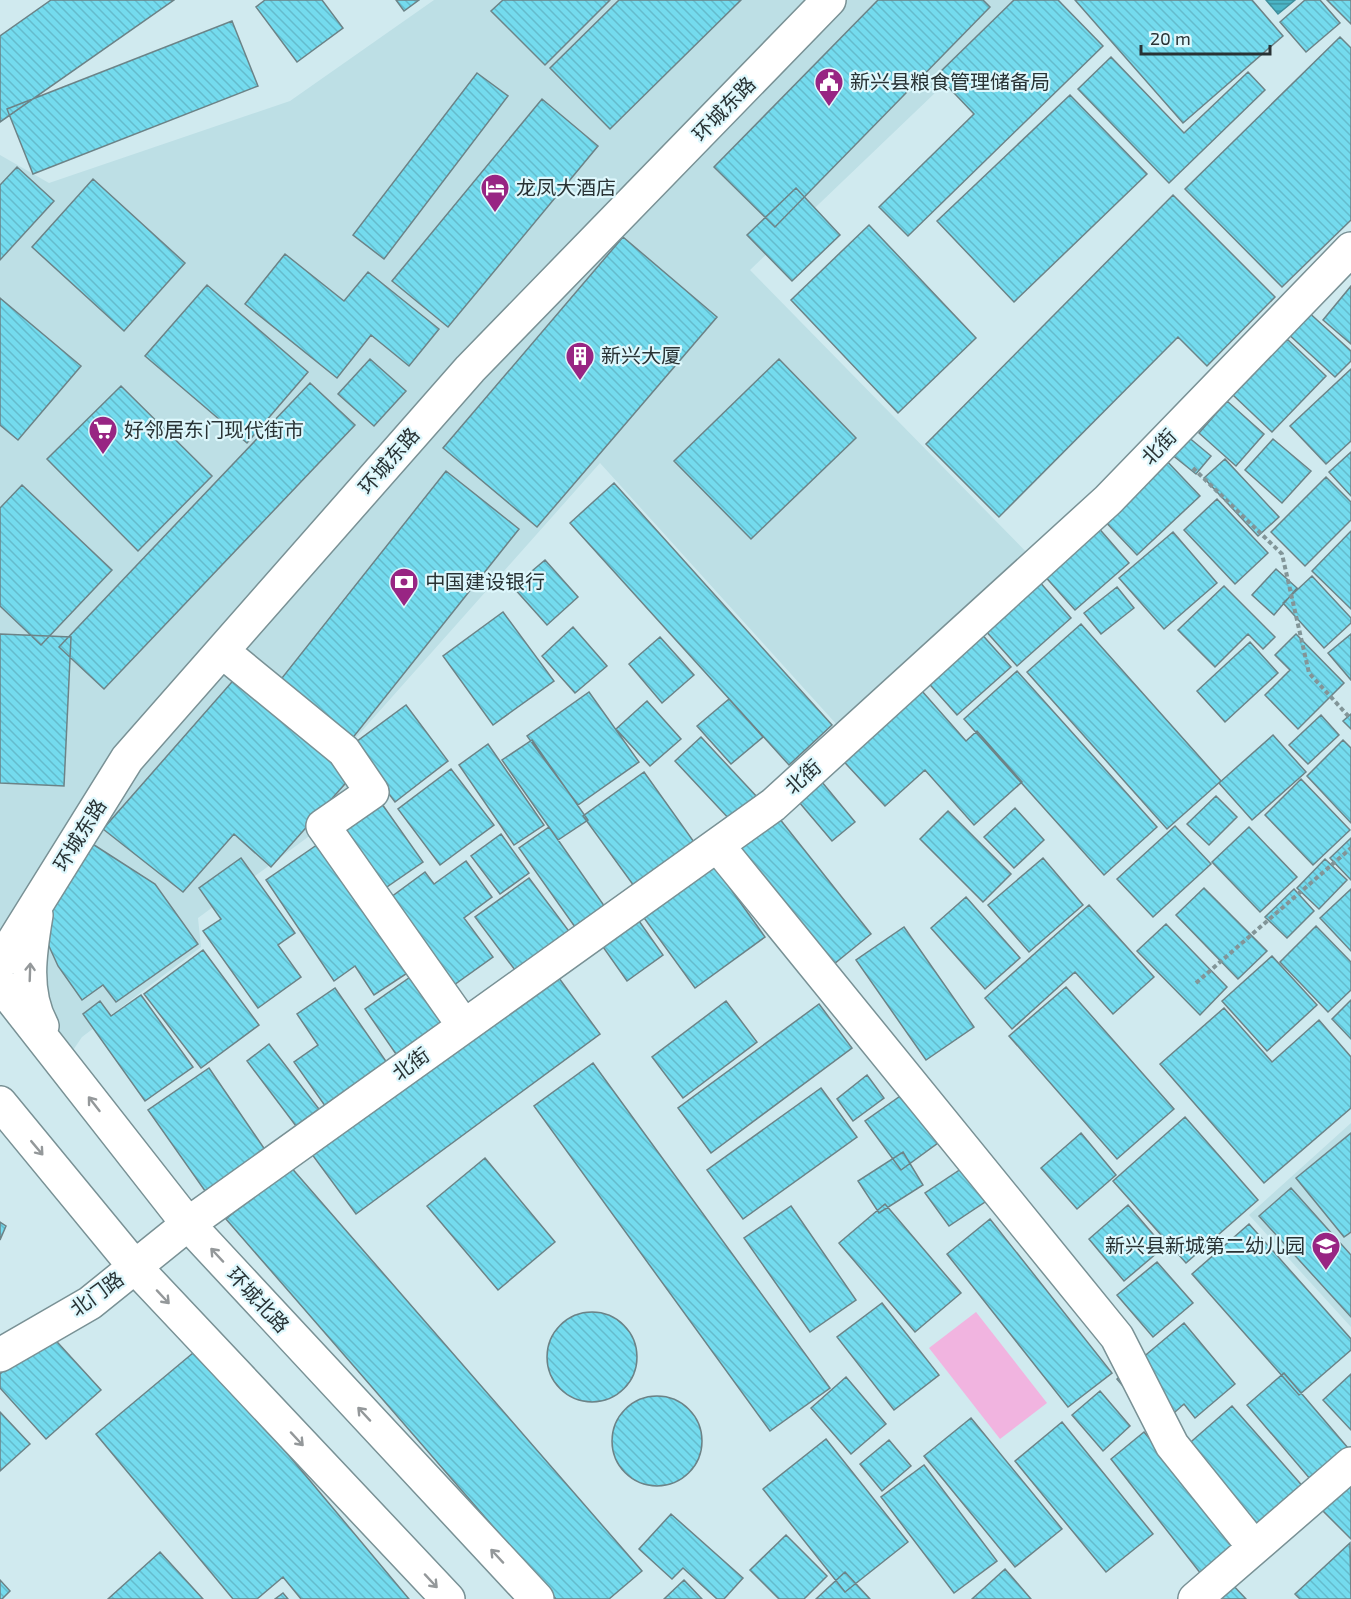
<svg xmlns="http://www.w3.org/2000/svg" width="1351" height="1599" font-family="'Exo 2','Noto Sans SC',sans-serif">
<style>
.built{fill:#bddfe5}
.green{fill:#f1b4e0}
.water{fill:url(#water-rules);stroke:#408e9b;stroke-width:1.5}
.building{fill:url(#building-back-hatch);stroke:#6c8387;stroke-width:1.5}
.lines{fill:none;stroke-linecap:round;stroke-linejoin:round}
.minor-casing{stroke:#799195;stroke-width:36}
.path{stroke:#829598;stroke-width:4;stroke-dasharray:4.5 3;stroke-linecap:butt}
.minor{stroke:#fff;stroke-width:33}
.oneway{stroke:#94989a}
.labels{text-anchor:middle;stroke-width:4.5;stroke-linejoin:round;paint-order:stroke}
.poi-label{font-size:20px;fill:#283234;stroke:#ddf7fc;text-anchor:start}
.street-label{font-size:20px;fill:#283234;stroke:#ddf7fc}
</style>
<defs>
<pattern id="water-rules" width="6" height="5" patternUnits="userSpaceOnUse" patternTransform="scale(1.5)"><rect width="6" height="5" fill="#4bb5c7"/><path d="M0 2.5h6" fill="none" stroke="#3e94a2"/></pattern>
<pattern id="building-back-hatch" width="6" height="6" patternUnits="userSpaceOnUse" patternTransform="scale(1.5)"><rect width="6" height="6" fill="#74dbee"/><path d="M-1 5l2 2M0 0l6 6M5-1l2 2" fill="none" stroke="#64bccd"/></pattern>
</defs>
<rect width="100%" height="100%" fill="#d0eaef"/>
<path class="built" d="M434 0H1032L750 270 1038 564 848 737 600 463 344 751 372 792 323 826 198 918 201 947 82 1037 63 1065 0 1009V155L49 183 290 101Z
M1351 1123V1327L1249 1215Z"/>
<path class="green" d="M976 1312 1047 1403 1000 1439 929 1348Z"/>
<path class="water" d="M1266 0H1295L1278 14Z"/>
<path class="building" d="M51 0H174L0 122V36Z
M265 0H322L343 28 297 62 256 7Z
M396 0H419L404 11Z
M503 0H610L545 65 491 11Z
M619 0H741L610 129 550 68Z
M878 0H983L990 7 775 227 714 167Z
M1014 0H1058L1103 46 908 236 879 207 974 114 937 75Z
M1075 0H1252L1283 36 1183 123Z
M1305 0H1320L1340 23 1306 52 1280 22Z
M1327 0H1351V24Z
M232 21 258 86 33 174 7 109Z
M1340 37 1351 48V220L1282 287 1185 189Z
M1111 57 1184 133 1248 72 1265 90 1169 183 1078 89Z
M477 73 508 96 384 259 353 235Z
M1070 95 1147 174 1014 302 937 221Z
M542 99 598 146 448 327 392 281Z
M17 167 54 201 0 260V185Z
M93 179 185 263 124 331 32 247Z
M796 188 840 235 792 281 747 235Z
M1173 195 1275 297 1207 366 1178 337 999 517 926 444Z
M869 225 976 338 898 413 791 300Z
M623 237 717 317 537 527 443 448Z
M285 254 344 301 368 272 439 329 409 366 371 335 337 378 245 304Z
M207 285 308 372 247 443 145 356Z
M1351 286V344L1323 320Z
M0 298 81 366 18 440 0 425Z
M1305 309 1351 351V361L1335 377 1285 331Z
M1287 339 1326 376 1272 432 1233 395Z
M370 359 406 391 374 426 338 394Z
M779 359 856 438 751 539 674 461Z
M1351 369V441L1326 464 1290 426Z
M310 383 355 425 104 689 59 647Z
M121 386 212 476 138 551 47 459Z
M1227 401 1264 434 1236 466 1199 433Z
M1187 436 1211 456 1196 474 1171 454Z
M1273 439 1311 471 1282 503 1245 470Z
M1351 452V496L1329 472Z
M1163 457 1200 496 1137 555 1100 516Z
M1225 459 1279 517 1258 536 1204 478Z
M446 471 519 529 351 740 278 683Z
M1326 477 1351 502V520L1305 566 1271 532Z
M614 483 832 725 789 765 570 523Z
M22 485 112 570 41 645 0 606V508Z
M1217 499 1268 553 1235 584 1184 530Z
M1096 525 1129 563 1075 610 1042 573Z
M1351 531V609L1312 571Z
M1173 532 1217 583 1164 629 1119 578Z
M545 560 578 597 547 625 513 587Z
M1276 569 1297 588 1274 615 1252 595Z
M1312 576 1351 618V623L1324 648 1283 603Z
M1038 580 1071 618 1017 666 984 629Z
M1224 586 1275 637 1263 649 1248 634 1215 667 1178 630Z
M1117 587 1134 608 1101 634 1084 613Z
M503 612 554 681 493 725 443 656Z
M1081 624 1221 781 1167 829 1027 672Z
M573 627 607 666 575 693 542 656Z
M978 630 1011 667 957 715 924 678Z
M0 634 71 637 64 786 0 783Z
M1296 634 1344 683 1298 729 1265 695 1290 670 1275 655Z
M1351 634V680L1328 653Z
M660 637 694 675 662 703 629 664Z
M1250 642 1278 673 1225 722 1197 691Z
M1017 671 1157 827 1104 875 964 719Z
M238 675 352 776 271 867 234 834 183 892 103 829Z
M914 682 966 741 977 731 1022 782 974 825 925 770 885 806 836 753Z
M589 692 639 762 578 805 527 736Z
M729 699 763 737 731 764 697 726Z
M647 701 681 739 650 766 616 729Z
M406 705 448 761 395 802 352 745Z
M1351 714V729L1343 721Z
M1321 715 1339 735 1308 764 1289 745Z
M1273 735 1306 772 1252 820 1219 783Z
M701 737 758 798 732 822 675 761Z
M532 740 588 820 558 840 502 760Z
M1343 740 1351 748V823L1307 776Z
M488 744 544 825 514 845 459 765Z
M451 769 494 825 440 865 398 809Z
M812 770 855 822 832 841 788 789Z
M644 772 694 842 634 886 583 816Z
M1301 779 1350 830 1313 865 1265 815Z
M1216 796 1237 817 1209 845 1187 824Z
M377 797 423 862 381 891 335 826Z
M1015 808 1044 840 1014 868 984 837Z
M948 811 1011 874 983 902 920 839Z
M775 813 871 934 813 981 737 844Z
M1175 826 1211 864 1153 917 1117 879Z
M549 827 605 907 575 927 519 848Z
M1249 827 1297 877 1260 912 1212 862Z
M501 834 529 873 500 894 471 856Z
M327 838 415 968 374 995 355 966 334 981 266 880Z
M1351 838V880L1330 858Z
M91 843 155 884 198 944 116 1002 103 985 82 1000 58 966 43 933 70 858Z
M241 858 295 933 278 945 301 977 258 1008 203 931 221 919 199 888Z
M1043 858 1083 905 1029 952 988 905Z
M1325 859 1347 880 1319 909 1297 888Z
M710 860 765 937 695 988 639 911Z
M466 861 492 897 464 918 493 957 447 990 383 903 425 872 434 884Z
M529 878 571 934 518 974 475 917Z
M1204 888 1267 951 1238 979 1176 915Z
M1294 889 1314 911 1287 938 1265 917Z
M1351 889V951L1320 918Z
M966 897 1020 958 985 989 931 928Z
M1089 905 1154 977 1113 1014 1075 972 1012 1029 985 998Z
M632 911 663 955 627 981 596 937Z
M1166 924 1227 987 1200 1015 1137 951Z
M1316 926 1351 962V990L1328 1012 1280 962Z
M904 927 974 1027 926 1060 856 960Z
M203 950 259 1025 201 1068 144 994Z
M1272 956 1317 1005 1267 1051 1222 1001Z
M423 968 457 1016 398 1057 365 1009Z
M556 974 600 1034 356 1214 311 1153Z
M1066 987 1174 1109 1117 1159 1009 1036Z
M335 988 390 1067 328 1110 294 1062 318 1045 297 1014Z
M141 995 193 1067 145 1101 83 1014 100 1001 111 1016Z
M1351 1000V1039L1332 1019Z
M726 1001 757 1042 683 1098 652 1057Z
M819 1004 852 1048 711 1153 678 1108Z
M1224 1008 1272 1062 1319 1020 1351 1057V1108L1264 1183 1160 1064Z
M269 1044 319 1109 296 1126 247 1061Z
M593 1063 830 1388 770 1431 534 1106Z
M209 1068 270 1157 210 1198 148 1110Z
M867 1075 884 1098 853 1121 837 1099Z
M821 1088 857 1137 743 1219 707 1170Z
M906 1092 942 1140 901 1170 865 1121Z
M1185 1117 1258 1200 1186 1263 1113 1181Z
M1081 1133 1116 1175 1077 1209 1041 1168Z
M1351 1133V1232L1344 1237 1296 1178Z
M903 1152 923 1185 879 1213 858 1181Z
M485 1158 555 1242 498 1290 427 1206Z
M970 1163 994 1196 949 1226 925 1193Z
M289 1165 642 1571 609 1599H556L226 1219Z
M1291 1188 1351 1255V1317L1259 1216Z
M885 1204 961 1293 915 1332 839 1243Z
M1128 1205 1164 1247 1124 1281 1089 1239Z
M791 1206 856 1300 810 1332 744 1238Z
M990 1219 1112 1373 1068 1407 947 1254Z
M0 1222 6 1226 0 1240Z
M1249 1224 1351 1339V1350L1299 1395 1192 1274Z
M1157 1262 1193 1303 1153 1337 1117 1295Z
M882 1303 939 1375 894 1410 837 1337Z
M547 1357a45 45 0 1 1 90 0a45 45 0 1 1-90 0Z
M1184 1323 1235 1384 1195 1418 1184 1404 1158 1427 1117 1379Z
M48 1332 101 1390 46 1439 0 1388V1374Z
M199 1348 409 1599H301L283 1577 257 1599H233L96 1434Z
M1284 1373 1348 1448 1311 1480 1247 1405Z
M1351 1374V1430L1323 1400Z
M846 1377 886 1424 851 1454 811 1408Z
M1100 1391 1130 1426 1103 1451 1072 1415Z
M612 1441a45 45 0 1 1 90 0a45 45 0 1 1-90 0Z
M1232 1406 1320 1506 1264 1554 1177 1454Z
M0 1412 30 1444 0 1471Z
M971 1418 1062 1529 1015 1567 924 1456Z
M1062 1422 1153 1534 1106 1572 1015 1461Z
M1144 1432 1237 1544 1201 1574 1111 1459Z
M826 1439 908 1542 845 1592 763 1489Z
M889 1440 911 1466 882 1491 860 1464Z
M924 1465 997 1561 954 1593 881 1497Z
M1351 1480V1539L1321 1509Z
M671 1514 743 1578 724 1599H717L683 1568 672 1579 639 1549Z
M786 1535 827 1576 804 1599H779L750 1570Z
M1350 1543 1351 1599H1300L1295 1594Z
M160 1552 203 1599H108Z
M1005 1569 1031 1599H972Z
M845 1572 870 1599H816Z
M0 1580 10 1591 2 1599H0Z
M684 1580 702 1599H664Z
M1230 1582 1246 1599H1212Z
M283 1593 288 1599H275Z"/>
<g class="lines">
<g class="minor-casing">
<path id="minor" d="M222 651 344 751 372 792 323 826 464 1026
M717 845 1117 1337 1172 1445 1254 1547
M36 915C30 951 23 992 42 1026
M0 963 127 759 470 369 829 0
M0 984 188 1224 537 1599
M0 1103 135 1267 448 1599
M0 1355 90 1303 188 1224 773 805 1108 500 1351 249
M1195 1599 1351 1464"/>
</g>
<path class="path" d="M1193 468 1282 554 1309 673 1351 719
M1196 983 1351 848"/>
<use href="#minor" class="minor"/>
</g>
<defs><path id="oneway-shaft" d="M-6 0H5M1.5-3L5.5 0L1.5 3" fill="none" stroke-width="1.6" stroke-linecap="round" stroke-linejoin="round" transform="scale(1.5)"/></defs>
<g class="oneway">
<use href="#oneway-shaft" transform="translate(30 972) rotate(-88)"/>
<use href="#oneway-shaft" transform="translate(94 1104) rotate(-128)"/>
<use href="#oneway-shaft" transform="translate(37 1148) rotate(50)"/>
<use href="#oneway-shaft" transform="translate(217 1255) rotate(-133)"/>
<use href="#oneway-shaft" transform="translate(163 1297) rotate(47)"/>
<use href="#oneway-shaft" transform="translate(364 1414) rotate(-133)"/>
<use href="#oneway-shaft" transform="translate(297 1439) rotate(47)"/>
<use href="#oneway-shaft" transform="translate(497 1556) rotate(-133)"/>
<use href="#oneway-shaft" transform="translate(431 1581) rotate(47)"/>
</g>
<defs>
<g id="civic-pin" transform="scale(1.5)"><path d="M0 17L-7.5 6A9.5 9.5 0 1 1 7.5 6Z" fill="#982583" stroke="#ddf7fc"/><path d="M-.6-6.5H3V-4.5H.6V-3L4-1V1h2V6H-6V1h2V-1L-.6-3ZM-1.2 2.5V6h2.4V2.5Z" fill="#fff"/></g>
<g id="hotel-pin" transform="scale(1.5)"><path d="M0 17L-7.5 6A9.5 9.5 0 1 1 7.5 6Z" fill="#982583" stroke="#ddf7fc"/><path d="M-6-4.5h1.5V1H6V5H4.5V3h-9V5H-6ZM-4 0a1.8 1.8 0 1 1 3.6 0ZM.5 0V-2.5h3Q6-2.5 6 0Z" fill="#fff"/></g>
<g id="building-pin" transform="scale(1.5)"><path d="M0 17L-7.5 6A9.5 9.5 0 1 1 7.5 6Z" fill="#982583" stroke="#ddf7fc"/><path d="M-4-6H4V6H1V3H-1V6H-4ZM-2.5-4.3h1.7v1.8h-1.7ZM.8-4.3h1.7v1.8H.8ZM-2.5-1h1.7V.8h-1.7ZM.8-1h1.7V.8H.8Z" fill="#fff"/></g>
<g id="supermarket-pin" transform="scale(1.5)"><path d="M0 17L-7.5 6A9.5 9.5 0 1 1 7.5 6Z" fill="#982583" stroke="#ddf7fc"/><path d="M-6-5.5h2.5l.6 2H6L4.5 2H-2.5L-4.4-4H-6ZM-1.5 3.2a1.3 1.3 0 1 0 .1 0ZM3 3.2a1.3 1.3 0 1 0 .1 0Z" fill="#fff"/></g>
<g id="bank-pin" transform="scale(1.5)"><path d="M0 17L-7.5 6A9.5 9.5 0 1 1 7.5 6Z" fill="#982583" stroke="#ddf7fc"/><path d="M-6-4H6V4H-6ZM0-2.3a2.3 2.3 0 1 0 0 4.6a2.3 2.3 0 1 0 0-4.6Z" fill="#fff"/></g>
<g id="school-pin" transform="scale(1.5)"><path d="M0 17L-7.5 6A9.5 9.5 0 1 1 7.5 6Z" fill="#982583" stroke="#ddf7fc"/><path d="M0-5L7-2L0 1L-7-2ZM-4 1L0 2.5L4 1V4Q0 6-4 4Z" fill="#fff"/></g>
</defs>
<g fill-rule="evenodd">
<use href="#civic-pin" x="829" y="82"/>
<use href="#hotel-pin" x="495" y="188"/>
<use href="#building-pin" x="580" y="356"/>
<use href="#supermarket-pin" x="103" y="430"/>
<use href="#bank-pin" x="404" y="582"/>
<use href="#school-pin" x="1326" y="1246"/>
</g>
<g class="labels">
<g class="poi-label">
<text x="850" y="89">新兴县粮食管理储备局</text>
<text x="516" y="195">龙凤大酒店</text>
<text x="601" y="363">新兴大厦</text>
<text x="124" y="437">好邻居东门现代街市</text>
<text x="425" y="589">中国建设银行</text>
<text x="1305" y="1253" text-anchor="end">新兴县新城第二幼儿园</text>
</g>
<g class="street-label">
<text transform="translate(724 109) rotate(-46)" y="7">环城东路</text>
<text transform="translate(1159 447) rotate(-46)" y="7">北街</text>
<text transform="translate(389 461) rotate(-49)" y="7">环城东路</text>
<text transform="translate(803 777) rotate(-42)" y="7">北街</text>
<text transform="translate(80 835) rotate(-58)" y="7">环城东路</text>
<text transform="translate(411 1064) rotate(-36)" y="7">北街</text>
<text transform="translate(97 1294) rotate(-36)" y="7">北门路</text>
<text transform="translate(258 1300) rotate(47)" y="7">环城北路</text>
</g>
</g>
<path d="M1141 45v9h129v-9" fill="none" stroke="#283234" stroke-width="3"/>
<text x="1150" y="45" font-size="18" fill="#283234" stroke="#ddf7fc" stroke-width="4.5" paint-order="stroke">20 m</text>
</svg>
